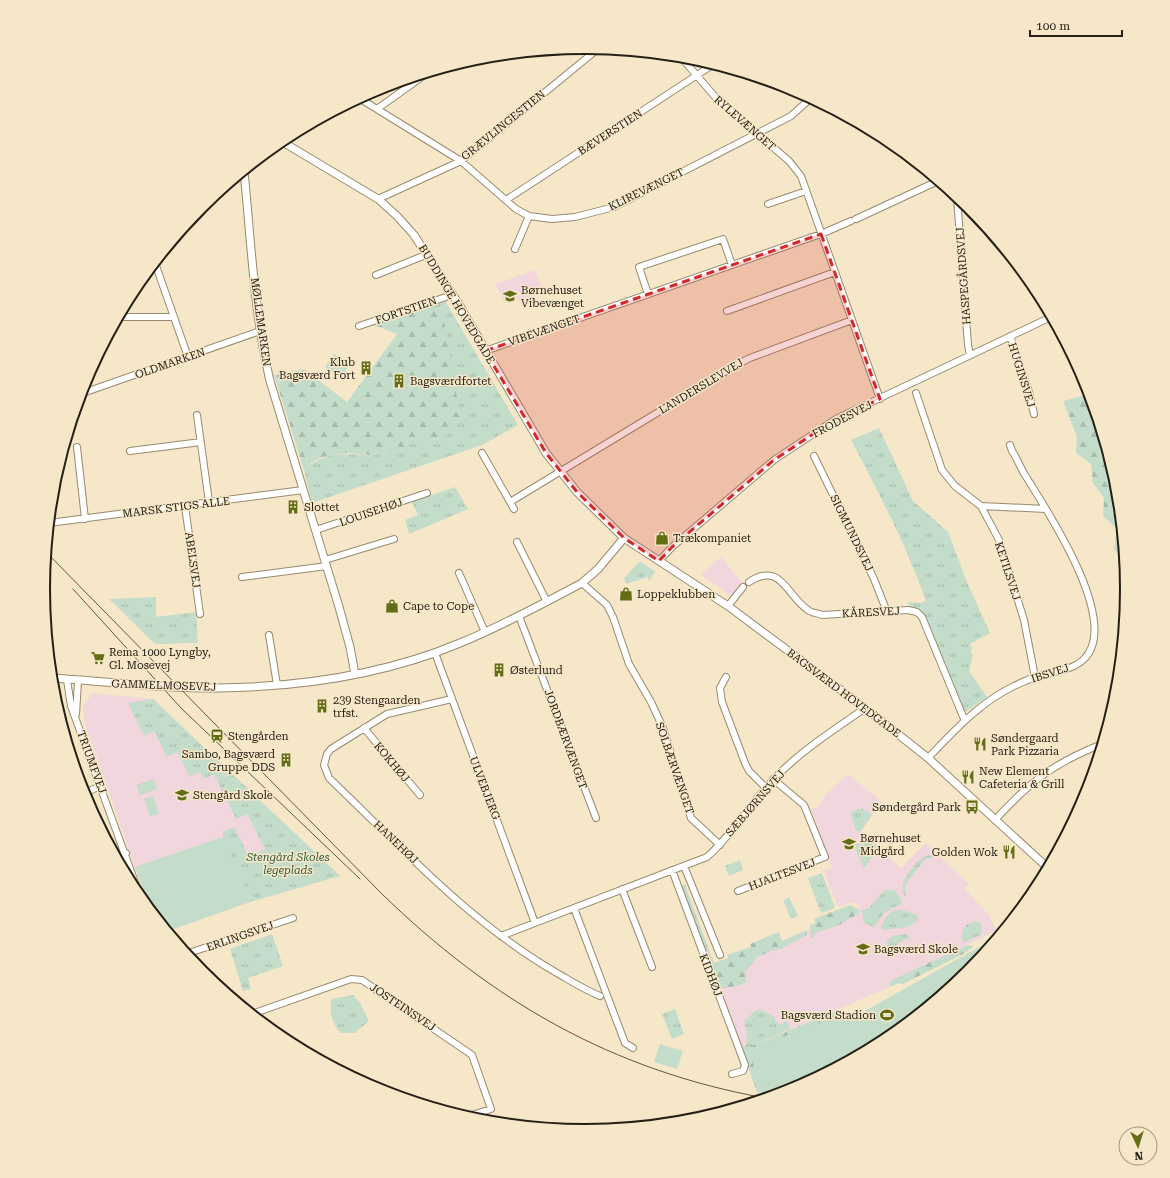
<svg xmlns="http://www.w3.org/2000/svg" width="1170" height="1178" font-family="'Roboto Serif',serif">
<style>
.education{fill:#f1d7dd}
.grass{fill:url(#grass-tufts)}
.forest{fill:url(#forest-firs)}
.pitch{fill:#c4dcca}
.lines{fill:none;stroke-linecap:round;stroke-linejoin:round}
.minor-casing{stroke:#978a6e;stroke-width:8}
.tertiary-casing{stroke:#978a6e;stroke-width:9}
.minor{stroke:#fff;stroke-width:6}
.tertiary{stroke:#fff;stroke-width:7}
.tram{stroke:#5e5646;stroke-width:1}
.marked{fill:#d62828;fill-opacity:0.2;stroke:#d62828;stroke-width:3;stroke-dasharray:8 5;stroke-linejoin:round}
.labels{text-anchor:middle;stroke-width:3;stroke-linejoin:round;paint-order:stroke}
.street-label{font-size:11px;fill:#252015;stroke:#f6e7c9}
.poi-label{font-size:11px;fill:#252015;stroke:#f6e7c9;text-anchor:start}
.park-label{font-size:11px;font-style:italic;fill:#2c5b3c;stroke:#f6e7c9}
.rim{fill:none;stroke:#252015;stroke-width:2}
</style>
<defs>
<pattern id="grass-tufts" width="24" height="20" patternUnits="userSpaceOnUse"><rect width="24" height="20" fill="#c4dcca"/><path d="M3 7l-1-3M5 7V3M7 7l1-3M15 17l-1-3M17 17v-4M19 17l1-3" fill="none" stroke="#a8bcad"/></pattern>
<pattern id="forest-firs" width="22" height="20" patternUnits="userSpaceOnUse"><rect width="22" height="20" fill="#c4dcca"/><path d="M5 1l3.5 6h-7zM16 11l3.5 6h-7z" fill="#a8bcad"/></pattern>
</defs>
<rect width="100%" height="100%" fill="#f6e7c9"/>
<path class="education" d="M535 270 543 292 520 303 517 298 504 302 495 284Z
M721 557 743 584 731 597 701 574Z
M92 693 153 699 340 876 250 902 168 931 150 910 85 724 83 707Z
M848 774 882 802 861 831 901 868 926 843 969 884 965 889 989 915 996 931 890 982V987L742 1050 714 972 861 906 852 902 838 907 835 901 824 871 832 868 811 809 818 807 825 795Z"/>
<path class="grass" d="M444 299 518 425 482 445 312 503 304 470C330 444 360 460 392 452 401 450 408 442 417 440 425 439 434 440 442 439L432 304Z
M334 354 350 364 340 378 325 367Z
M879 428 913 501 948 532 967 582 990 633 970 644 972 649 970 651 973 655 969 671 987 697 964 713 920 611 912 608 907 602 921 603 926 601C906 545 879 493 851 440Z
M455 487 468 509 409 534 405 520 418 515 412 502Z
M640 561 655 572 649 581 647 577 626 584 624 578Z
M156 597V617L196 612 198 643 155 644 109 599Z
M153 699 340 876 250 902 223 837V832L234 827 249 857 265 849 247 814 236 819 214 774 204 779 200 772 190 777 177 752 167 757 154 731 144 736 128 703Z
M862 808 872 815 861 831H856L850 813Z
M871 840 879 848 864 868 855 848 856 844Z
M929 855 932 856 931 858 925 859 906 884 905 888 906 895 904 896C903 892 902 887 903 883 907 874 919 856 929 855Z
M740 860 743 870 729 876 725 866Z
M822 873 835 908 821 913 808 878Z
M885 890H894L901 899V904L885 912 874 927 864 923 862 910 868 909Z
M789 897 798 916 791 919 783 900Z
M894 910H902L918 915V920L908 927 883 930 881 927 886 917Z
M976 921 981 924 982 931 980 935 963 943C960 932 964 923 976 921Z
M272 934 283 966 248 978 251 989 243 991 230 949Z
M906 934 910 938 897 944 898 946 892 949 894 954 891 955C886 950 884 940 893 936 896 935 902 935 906 934Z
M353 995 360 1003 369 1021 355 1033H341C331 1022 330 1014 331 999Z
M675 1009 684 1034 672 1039 662 1014Z
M758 1009 772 1015 779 1025 787 1021 790 1029 742 1050 741 1048 746 1045 747 1035 744 1020 748 1019V1017Z"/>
<path class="forest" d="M432 304 443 315 461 422 442 439 417 440 393 452 371 455 347 453 322 457 312 462 304 470 274 375 304 369 347 402 397 334 374 325Z
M1090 394 1092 403 1089 404 1117 483 1124 559 1114 549 1117 529 1103 516 1104 498 1093 483 1091 464 1076 453 1077 437 1063 401Z
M685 885 714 963 728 958 727 955 751 947 750 944 779 932 782 941 807 930V935L781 949 771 951 757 957 746 971V982C738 988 729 986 720 989L680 886Z
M850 905 859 910 858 914 837 926 815 933 813 938H811L810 925 816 923 814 919Z
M968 945 973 947 965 953 903 984 899 983 890 987V982L894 979Z
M840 1009 845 1012 825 1021 792 1090 775 1095 757 1092 742 1050Z"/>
<path class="pitch" d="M154 779 157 789 140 795 136 785Z
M153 796 159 814 150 816 144 799Z
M223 837 250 902 168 931 150 910 135 867Z
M894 891 900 899 883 911 877 903Z
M997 937 968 972 886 1040 792 1090 760 1087 749 1050 845 1013 854 1017Z
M660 1044 683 1051 677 1069 654 1062Z"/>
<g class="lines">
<g class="minor-casing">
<path id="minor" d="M680 56 717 99 789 161 801 176 880 399
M359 98 461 161 516 209 529 216 552 219 575 217 614 207 791 116 811 98
M377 109 426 74
M957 197 968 345 970 355
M378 199 461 161 599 48
M506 200 714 64
M768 204 806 191
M856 219 938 181
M515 249 529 216
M155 263 188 357
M376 275 428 254
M648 294 639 267 723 239 732 265
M727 311 835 272
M119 317H173
M359 326 452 295
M1010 336 1029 392 1034 414
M485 351 821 234 851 221
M916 393 942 470 955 486 981 506 999 540 1024 620 1035 677
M80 394 260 331
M197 415 209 502
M77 447 85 519
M130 451 201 442
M482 453 514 509
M814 456 874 579 887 612
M510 502 736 365 750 358 852 320
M185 506 200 614
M981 506 1046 509
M49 523 303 490
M316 530 427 493
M517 542 547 602
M325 560 394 539
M659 561 672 547 774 460 836 419 1051 317
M459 573 485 632
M242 577 327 566
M749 582C781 561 786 595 808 610 811 613 818 613 822 615L908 610 917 612 922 617 964 719
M582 583 607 605 613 617 629 664 651 702 663 728 691 818 720 845
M728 606 743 587
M519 616 596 818
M269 635 277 685
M435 653 535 923
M726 677 720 688 722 702 745 763 749 771 766 788
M67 680 71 706 141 899
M452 699 387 714 331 749 327 754 324 765 329 778C401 847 470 923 557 973 571 981 585 990 600 996
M76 714 78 681
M364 728 420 795
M928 758C954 731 979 703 1014 686 1021 683 1028 679 1036 677 1051 672 1072 671 1084 659 1122 622 1046 509 1025 475 1020 467 1017 458 1012 451L1010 445
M83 794 100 786
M995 820C1031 781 1052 764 1102 744
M117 857 126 853
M684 866 720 955
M672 870 745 1065 743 1071 732 1074
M622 889 652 967
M738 891 825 857 804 805 773 779
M574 908 625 1043 633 1048
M501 936 707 857C732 835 749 805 773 780 800 751 833 731 865 708
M186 954 293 918
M252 1014 351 979 362 980 472 1055 491 1109 466 1117"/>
</g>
<g class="tertiary-casing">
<path id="tertiary" d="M281 141 378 199 397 216 414 235 458 303 546 453 577 492 624 538 728 606 865 708 928 758 1048 868
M244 171C251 241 254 313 270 381L339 607 350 647 355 674
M52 678C107 681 162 689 218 688 300 687 384 675 460 643 502 626 542 604 582 583L598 569 624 538"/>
</g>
<use href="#minor" class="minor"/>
<use href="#tertiary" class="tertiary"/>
<path class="tram" d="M47 553 381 893C492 1001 611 1070 765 1098
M73 589 181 708 360 879"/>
</g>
<path class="marked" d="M821 234 880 399 836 419 774 460 672 547 659 561 624 538 577 492 546 453 485 351Z"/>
<defs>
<g id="school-bare" transform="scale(1.08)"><path d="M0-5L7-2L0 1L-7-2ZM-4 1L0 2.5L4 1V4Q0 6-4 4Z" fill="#636d14" stroke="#f6e7c9" stroke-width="2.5" paint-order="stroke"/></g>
<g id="building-bare" transform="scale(1.08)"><path d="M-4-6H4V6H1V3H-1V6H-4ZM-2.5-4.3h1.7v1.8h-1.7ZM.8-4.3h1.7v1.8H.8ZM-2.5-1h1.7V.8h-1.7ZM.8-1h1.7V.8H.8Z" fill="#636d14" stroke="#f6e7c9" stroke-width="2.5" paint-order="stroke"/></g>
<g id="shop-bare" transform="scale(1.08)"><path d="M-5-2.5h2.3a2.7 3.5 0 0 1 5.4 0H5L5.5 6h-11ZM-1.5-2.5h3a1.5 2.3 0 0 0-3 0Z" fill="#636d14" stroke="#f6e7c9" stroke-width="2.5" paint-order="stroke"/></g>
<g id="supermarket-bare" transform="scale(1.08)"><path d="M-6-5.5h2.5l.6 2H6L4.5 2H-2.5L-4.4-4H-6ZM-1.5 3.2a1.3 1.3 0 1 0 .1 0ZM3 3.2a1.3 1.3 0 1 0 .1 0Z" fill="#636d14" stroke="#f6e7c9" stroke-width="2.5" paint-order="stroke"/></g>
<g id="station-bare" transform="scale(1.08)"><path d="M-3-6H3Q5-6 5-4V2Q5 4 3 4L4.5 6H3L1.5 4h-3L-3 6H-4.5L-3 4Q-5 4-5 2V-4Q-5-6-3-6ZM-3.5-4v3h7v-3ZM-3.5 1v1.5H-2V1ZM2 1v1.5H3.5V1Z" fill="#636d14" stroke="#f6e7c9" stroke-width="2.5" paint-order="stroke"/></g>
<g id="restaurant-bare" transform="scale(1.08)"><path d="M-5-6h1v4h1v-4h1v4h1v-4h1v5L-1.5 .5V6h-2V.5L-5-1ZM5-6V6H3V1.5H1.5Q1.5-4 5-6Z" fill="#636d14" stroke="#f6e7c9" stroke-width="2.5" paint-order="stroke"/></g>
<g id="bus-bare" transform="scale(1.08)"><path d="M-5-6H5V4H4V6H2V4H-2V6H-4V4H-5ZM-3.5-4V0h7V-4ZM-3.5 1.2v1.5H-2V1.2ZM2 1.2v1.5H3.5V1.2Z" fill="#636d14" stroke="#f6e7c9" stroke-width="2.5" paint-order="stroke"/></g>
<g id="stadium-bare" transform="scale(1.08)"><path d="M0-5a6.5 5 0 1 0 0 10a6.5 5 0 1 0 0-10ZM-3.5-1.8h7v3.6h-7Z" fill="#636d14" stroke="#f6e7c9" stroke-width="2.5" paint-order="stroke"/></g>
</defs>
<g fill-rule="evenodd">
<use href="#school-bare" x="510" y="296"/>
<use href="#building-bare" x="366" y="368"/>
<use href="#building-bare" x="399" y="381"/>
<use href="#building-bare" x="293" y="507"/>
<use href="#shop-bare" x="662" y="538"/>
<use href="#shop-bare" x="626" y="594"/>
<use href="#shop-bare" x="392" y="606"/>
<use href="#supermarket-bare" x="98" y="658"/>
<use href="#building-bare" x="499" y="670"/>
<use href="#building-bare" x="322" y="706"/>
<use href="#station-bare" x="217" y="736"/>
<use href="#restaurant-bare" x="980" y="744"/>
<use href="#building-bare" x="286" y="760"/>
<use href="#restaurant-bare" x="968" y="777"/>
<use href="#school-bare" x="182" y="795"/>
<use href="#bus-bare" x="972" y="807"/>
<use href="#school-bare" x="849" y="844"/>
<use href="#restaurant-bare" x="1009" y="852"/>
<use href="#school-bare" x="863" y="949"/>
<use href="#stadium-bare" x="887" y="1015"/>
</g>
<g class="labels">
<g class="street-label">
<text transform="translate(745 123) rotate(41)" y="4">RYLEVÆNGET</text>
<text transform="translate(503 125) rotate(-39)" y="4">GRÆVLINGESTIEN</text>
<text transform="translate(610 132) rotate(-33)" y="4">BÆVERSTIEN</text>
<text transform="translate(646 189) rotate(-26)" y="4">KLIREVÆNGET</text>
<text transform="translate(963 276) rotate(-94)" y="4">HASPEGÅRDSVEJ</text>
<text transform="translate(457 304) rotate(59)" y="4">BUDDINGE HOVEDGADE</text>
<text transform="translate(406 310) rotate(-19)" y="4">FORTSTIEN</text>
<text transform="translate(261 322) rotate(82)" y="4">MØLLEMARKEN</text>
<text transform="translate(544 330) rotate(-19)" y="4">VIBEVÆNGET</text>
<text transform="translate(170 363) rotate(-19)" y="4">OLDMARKEN</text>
<text transform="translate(1022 375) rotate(73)" y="4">HUGINSVEJ</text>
<text transform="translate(701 386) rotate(-31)" y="4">LANDERSLEVVEJ</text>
<text transform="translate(842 419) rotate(-28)" y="4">FRODESVEJ</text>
<text transform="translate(176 507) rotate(-7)" y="4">MARSK STIGS ALLE</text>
<text transform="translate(371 512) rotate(-19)" y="4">LOUISEHØJ</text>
<text transform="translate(852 533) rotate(64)" y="4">SIGMUNDSVEJ</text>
<text transform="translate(193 560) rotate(82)" y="4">ABELSVEJ</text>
<text transform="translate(1008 571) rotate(72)" y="4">KETILSVEJ</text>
<text transform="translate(871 612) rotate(-3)" y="4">KÅRESVEJ</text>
<text transform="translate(1050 673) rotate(-18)" y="4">IBSVEJ</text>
<text transform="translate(164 685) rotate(2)" y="4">GAMMELMOSEVEJ</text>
<text transform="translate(844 693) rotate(37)" y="4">BAGSVÆRD HOVEDGADE</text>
<text transform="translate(566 739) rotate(70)" y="4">JORDBÆRVÆNGET</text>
<text transform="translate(92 762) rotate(70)" y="4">TRIUMFVEJ</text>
<text transform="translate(392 762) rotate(50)" y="4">KOKHØJ</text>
<text transform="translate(675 768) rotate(71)" y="4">SOLBÆRVÆNGET</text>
<text transform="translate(485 788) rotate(69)" y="4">ULVEBJERG</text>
<text transform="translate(755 803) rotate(-49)" y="4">SÆBJØRNSVEJ</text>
<text transform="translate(396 842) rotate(44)" y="4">HANEHØJ</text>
<text transform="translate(782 874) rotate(-21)" y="4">HJALTESVEJ</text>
<text transform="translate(240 936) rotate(-19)" y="4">ERLINGSVEJ</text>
<text transform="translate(711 975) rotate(69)" y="4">KIDHØJ</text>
<text transform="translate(403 1007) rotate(34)" y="4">JOSTEINSVEJ</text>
</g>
<g class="poi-label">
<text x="521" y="294">Børnehuset<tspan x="521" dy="13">Vibevænget</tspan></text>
<text x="355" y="366" text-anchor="end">Klub<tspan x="355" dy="13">Bagsværd Fort</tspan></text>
<text x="410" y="385">Bagsværdfortet</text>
<text x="304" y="511">Slottet</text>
<text x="673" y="542">Trækompaniet</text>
<text x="637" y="598">Loppeklubben</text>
<text x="403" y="610">Cape to Cope</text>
<text x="109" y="656">Rema 1000 Lyngby,<tspan x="109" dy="13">Gl. Mosevej</tspan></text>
<text x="510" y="674">Østerlund</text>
<text x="333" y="704">239 Stengaarden<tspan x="333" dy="13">trfst.</tspan></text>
<text x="228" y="740">Stengården</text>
<text x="991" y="742">Søndergaard<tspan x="991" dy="13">Park Pizzaria</tspan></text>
<text x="275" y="758" text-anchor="end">Sambo, Bagsværd<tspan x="275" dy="13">Gruppe DDS</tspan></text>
<text x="979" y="775">New Element<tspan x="979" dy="13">Cafeteria &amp; Grill</tspan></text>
<text x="193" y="799">Stengård Skole</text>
<text x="961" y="811" text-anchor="end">Søndergård Park</text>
<text x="860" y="842">Børnehuset<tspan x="860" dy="13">Midgård</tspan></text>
<text x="998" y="856" text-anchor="end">Golden Wok</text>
<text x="874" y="953">Bagsværd Skole</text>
<text x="876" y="1019" text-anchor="end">Bagsværd Stadion</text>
</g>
<g class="park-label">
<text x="288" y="861">Stengård Skoles<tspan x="288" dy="13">legeplads</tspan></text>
</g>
</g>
<path d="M0 0H1170V1178H0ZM50 589a535 535 0 1 1 1070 0a535 535 0 1 1-1070 0Z" fill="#f6e7c9" fill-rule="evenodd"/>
<path class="rim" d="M50 589a535 535 0 1 1 1070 0a535 535 0 1 1-1070 0Z"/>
<g transform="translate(1138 1146) rotate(176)"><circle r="19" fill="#f6e7c9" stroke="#a29781"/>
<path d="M0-3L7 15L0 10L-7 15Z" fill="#636d14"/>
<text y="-6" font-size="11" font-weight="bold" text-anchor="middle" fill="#252015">N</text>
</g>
<path d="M1030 30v6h92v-6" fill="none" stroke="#252015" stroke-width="2"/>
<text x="1036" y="30" font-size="12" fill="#252015" stroke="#f6e7c9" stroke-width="3" paint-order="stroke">100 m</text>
</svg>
